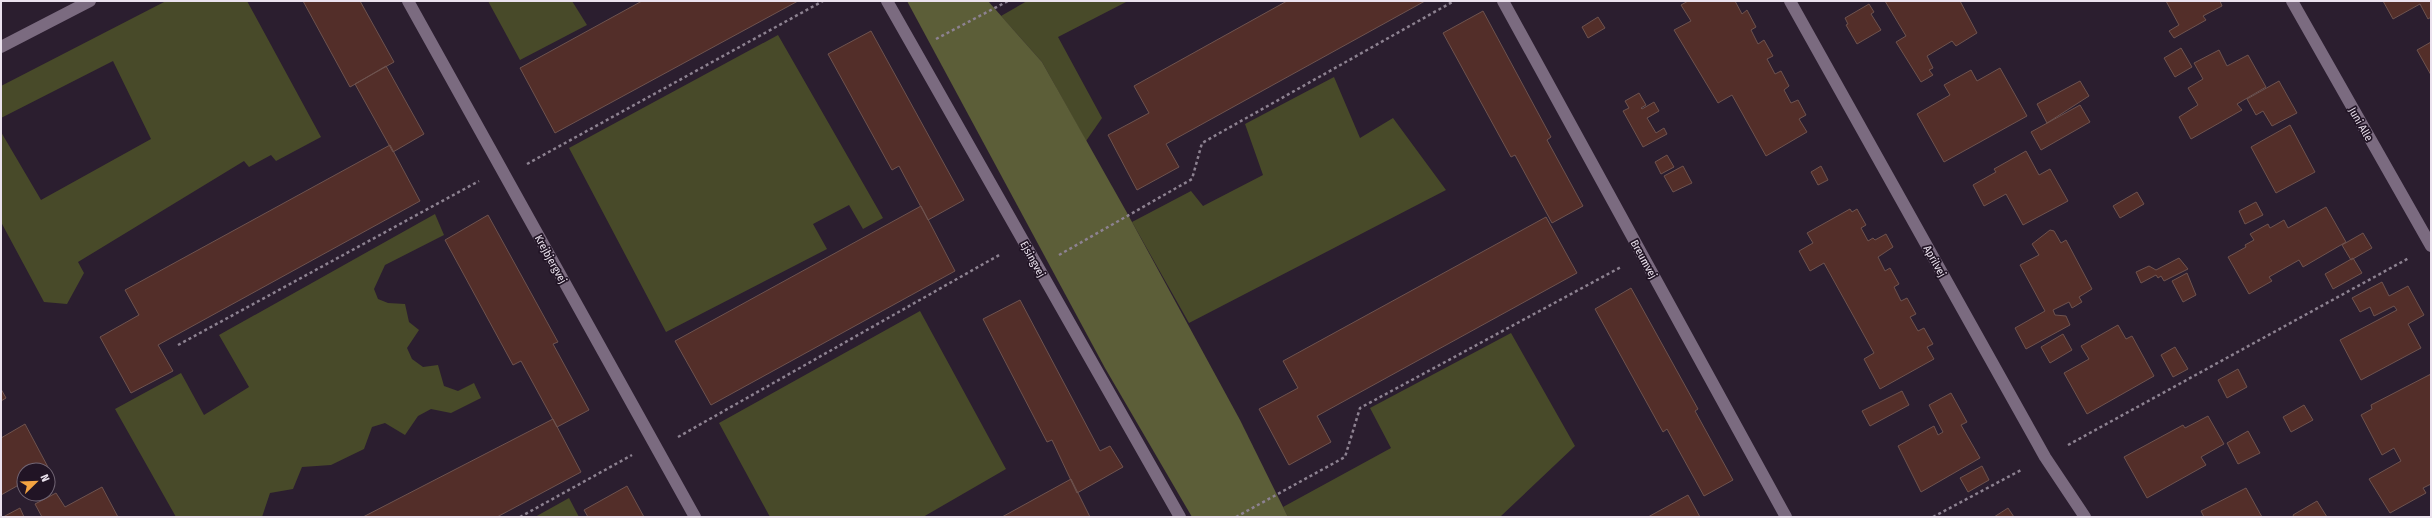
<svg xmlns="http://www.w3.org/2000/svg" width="2432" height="518" font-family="'Fira Sans Condensed',sans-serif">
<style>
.green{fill:#484a29}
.forest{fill:#5c5e38}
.building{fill:#532e29;stroke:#6e534f}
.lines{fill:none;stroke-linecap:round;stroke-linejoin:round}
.path{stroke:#8d8291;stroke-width:2.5;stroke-dasharray:3 3;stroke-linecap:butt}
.minor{stroke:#7b6b80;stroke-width:12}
.labels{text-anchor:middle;stroke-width:3.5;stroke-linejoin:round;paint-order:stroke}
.street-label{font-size:11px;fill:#ebe2ee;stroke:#211425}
</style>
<rect width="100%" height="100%" fill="#2b1e2f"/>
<path class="green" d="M166 1H247L321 137 276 161 271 155 249 167 244 161 78 262 84 273 67 304 44 302 1 222V132L41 200 151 139 113 61 1 118V86Z
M488 1H572L587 25 520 60Z
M1027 1H1128L1058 37 1102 118 1086 141 1042 62 1001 16Z
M778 35 883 218 863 229 849 205 813 224 827 249 666 332 569 148Z
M1334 77 1360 138 1393 118 1446 190 1189 323 1132 222 1191 191 1203 206 1263 175 1245 124Z
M435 214 444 235 385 265 374 289 378 299 388 303 405 304 409 322 419 330 407 348 412 359 423 367 438 365 444 386 458 391 474 383 481 398 451 413 431 409 418 416 405 435 385 423 372 427 364 449 331 465 302 467 293 489 270 493 262 517H176L115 409 181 373 204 415 249 387 219 335Z
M920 311 1006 469 923 517H770L719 423Z
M1511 333 1575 446 1500 517H1288L1283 507 1391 448 1370 408Z
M569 498 579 517H535Z"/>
<path class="forest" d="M907 1H988L1042 62 1126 211 1240 420 1288 517H1192L1105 368Z"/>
<path class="building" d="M303 1H360L394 62 350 87Z
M642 1H798L555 133 520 68Z
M1287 1H1425L1166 144 1179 167 1137 190 1108 135 1149 113 1134 86Z
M1688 1H1735L1742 14 1747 10 1756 27 1751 30 1758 44 1764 40 1773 56 1767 59 1775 74 1781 71 1789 86 1784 90 1791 103 1798 100 1806 115 1799 119 1807 132 1766 156 1732 95 1718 103 1674 30 1691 21 1681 5Z
M1885 1H1960L1977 33 1956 46 1952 41 1927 56 1933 68 1929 70 1933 75 1921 82 1896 42 1906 36Z
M2166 1H2220L2222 6 2203 16 2206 20 2174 38 2169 31 2179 25Z
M2383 1H2431V17L2428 19 2420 4 2393 19Z
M1869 4 1874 12 1871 14 1881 30 1857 44 1846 25 1848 24 1845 18Z
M1483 11 1551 137 1547 140 1583 206 1552 223 1515 155 1511 157 1443 33Z
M1598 17 1605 28 1588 38 1582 27Z
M871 31 964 200 928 220 899 166 892 170 828 54Z
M2431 42V75L2417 50Z
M2181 48 2192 67 2175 77 2164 58Z
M2219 50 2227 66 2248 55 2266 87 2237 104 2242 110 2191 139 2179 117 2198 105 2188 88 2203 79 2194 63Z
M386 66 424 134 393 152 355 84Z
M2000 68 2027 116 1944 162 1917 114 1950 95 1944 85 1971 70 1977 81Z
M2080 81 2089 96 2047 123 2037 104Z
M2279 81 2297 113 2272 126 2263 111 2256 115 2247 99Z
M1639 93 1646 105 1641 108 1642 109 1654 102 1659 111 1647 118 1656 133 1664 128 1667 134 1643 147 1623 111 1629 108 1625 101Z
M2080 105 2090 122 2041 150 2031 132Z
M2290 125 2315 172 2276 193 2251 147Z
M390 145 420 201 158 345 173 371 131 393 100 337 139 315 125 290Z
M2026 151 2039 175 2050 169 2068 201 2023 225 2006 194 1984 206 1973 185 1996 172 1994 169Z
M1667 155 1674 167 1661 174 1655 162Z
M1683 166 1692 183 1673 192 1664 176Z
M1821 166 1828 180 1818 185 1811 172Z
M2137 192 2144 204 2120 218 2113 206Z
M2256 202 2263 215 2245 224 2239 211Z
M921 206 955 271 711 405 675 341Z
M2326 207 2346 242 2303 267 2299 260 2269 277 2272 281 2249 294 2228 257 2246 247 2245 245 2254 240 2250 234 2268 224 2270 228 2284 220 2288 228Z
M1850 209 1852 212 1857 209 1866 225 1861 228 1868 241 1873 238 1875 240 1886 234 1893 247 1878 257 1885 271 1890 268 1899 284 1894 287 1901 301 1907 298 1916 314 1910 317 1918 331 1924 328 1933 344 1927 347 1934 359 1880 389 1864 359 1874 353 1824 263 1810 271 1799 251 1813 243 1807 233Z
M488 215 558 342 553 344 589 410 557 427 521 361 513 365 445 240Z
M1546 217 1577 273 1317 416 1331 442 1289 465 1259 409 1298 388 1283 361Z
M2050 230 2054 231 2061 243 2066 240 2092 289 2079 297 2082 302 2072 308 2069 302 2053 310 2055 315 2066 316 2070 325 2026 349 2015 328 2045 311 2020 265 2039 255 2032 244Z
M2363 233 2372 248 2351 260 2342 245Z
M2179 258 2188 269 2164 281 2161 276 2158 278 2156 275 2141 283 2136 272 2149 266 2156 270Z
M2353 258 2362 273 2333 289 2325 274Z
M2187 273 2196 295 2183 302 2172 281Z
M2382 282 2389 296 2408 286 2424 315 2408 324 2421 348 2361 380 2340 340 2397 310 2394 306 2374 316 2370 307 2360 312 2352 298Z
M1631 288 1698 409 1695 411 1733 480 1704 496 1667 429 1663 432 1595 309Z
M1020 300 1100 451 1110 446 1123 467 1077 493 1052 440 1047 442 983 319Z
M2118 325 2126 339 2132 336 2154 376 2087 414 2064 373 2089 359 2081 346Z
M2063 334 2072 350 2050 363 2041 347Z
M2175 347 2188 369 2173 377 2161 355Z
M2238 369 2247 387 2227 398 2218 380Z
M2431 374V484L2423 488 2426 493 2390 513 2369 479 2401 461 2394 448 2382 455 2361 415 2372 409 2371 405Z
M1 389 6 398 1 401Z
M1902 391 1909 405 1870 426 1862 411Z
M1951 393 1967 422 1961 425 1980 458 1921 492 1898 446 1934 426 1938 435 1943 432 1929 405Z
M2304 405 2313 420 2291 432 2283 417Z
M2208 416 2224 444 2201 457 2206 465 2147 498 2124 457 2183 425 2185 428Z
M553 419 581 472 497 517H363Z
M25 424 49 469 24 470V482L1 495V438Z
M2248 431 2260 453 2238 464 2227 443Z
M1982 466 1989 480 1968 492 1960 478Z
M1071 479 1090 517H1002Z
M627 486 644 517H588L584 510Z
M102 487 118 517H42L35 504 56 493 65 507Z
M2246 488 2262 517H2204L2201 511Z
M1688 495 1700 517H1648Z
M2317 501 2327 517H2294L2293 515Z
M20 508 24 517H3Z
M2008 508 2014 517H1994Z"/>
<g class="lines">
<path class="path" d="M936 39 1008 1
M527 164 823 1
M1059 255 1192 179 1202 143 1454 1
M178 345 479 181
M678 437 1001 254
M2068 445 2409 258
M520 517 632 455
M1236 517 1345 457 1360 408 1621 267
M1933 517 2023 469"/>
<path class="minor" d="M408 1 695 517
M887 1 1180 517
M1503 1 1786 517
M1790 1 2045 457 2085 517
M2292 1 2431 246
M1 47 90 1"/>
</g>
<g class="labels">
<g class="street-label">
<text transform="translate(2361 124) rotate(60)" y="4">Juni Alle</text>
<text transform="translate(551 259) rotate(61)" y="4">Krejbjergvej</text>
<text transform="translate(1033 259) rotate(61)" y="4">Ejsingvej</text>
<text transform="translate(1644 259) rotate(61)" y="4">Breumvej</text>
<text transform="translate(1935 261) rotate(61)" y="4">Aprilvej</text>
</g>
</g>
<rect width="2432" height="518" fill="none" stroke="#ebe2ee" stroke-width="4"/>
<g transform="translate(36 482) rotate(67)"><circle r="19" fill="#211425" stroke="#726675"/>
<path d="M0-3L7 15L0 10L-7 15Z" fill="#f3a442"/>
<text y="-6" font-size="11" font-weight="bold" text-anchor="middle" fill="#ebe2ee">N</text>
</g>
</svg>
